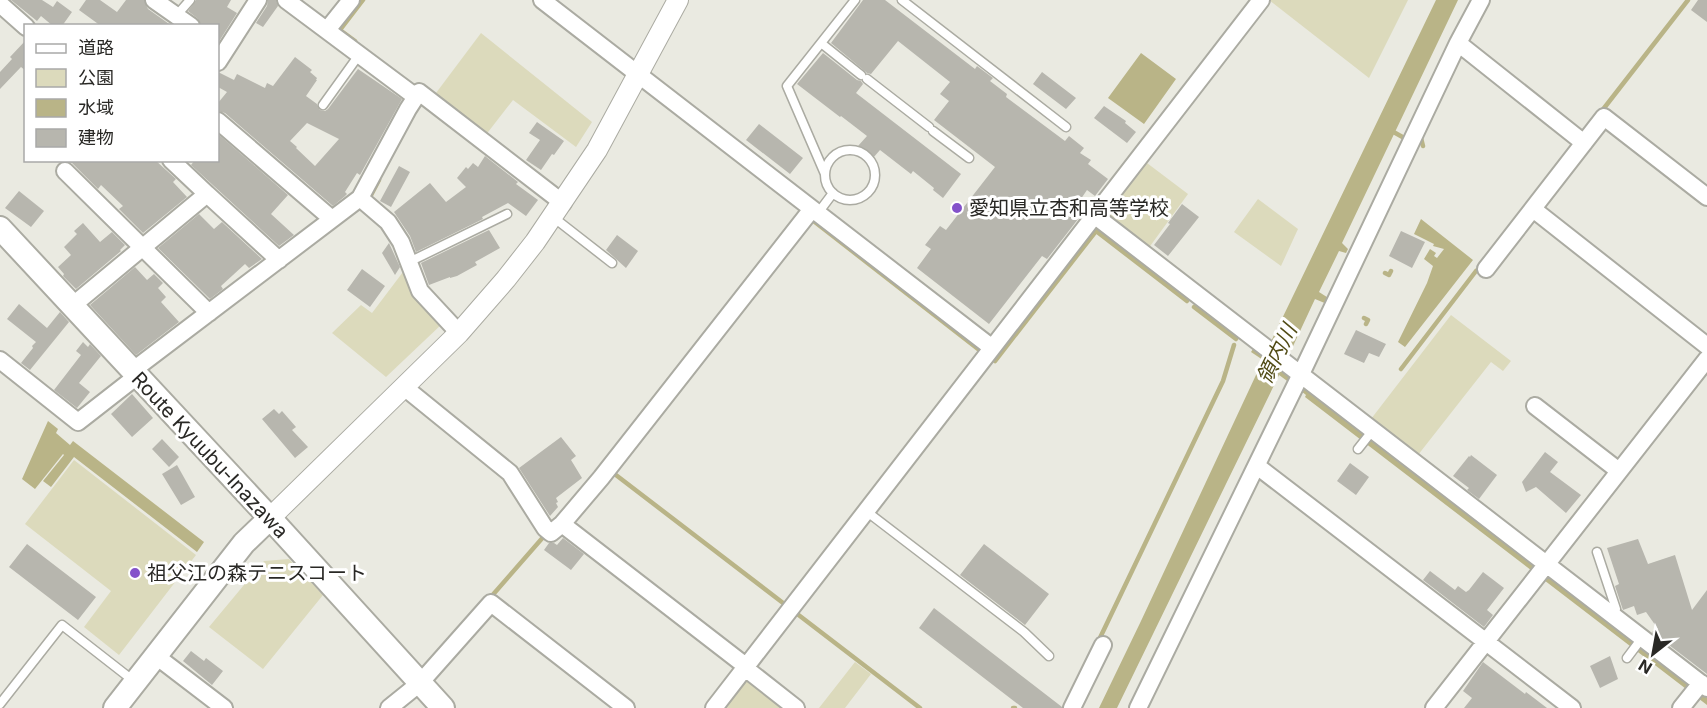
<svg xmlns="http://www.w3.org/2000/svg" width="1707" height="708" font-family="Inter,'Noto Sans JP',sans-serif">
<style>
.green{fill:#dcdabc}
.water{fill:#b9b487}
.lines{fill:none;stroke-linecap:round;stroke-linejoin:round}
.stream{stroke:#b9b487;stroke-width:4.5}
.building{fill:#b7b6ae;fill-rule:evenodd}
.service-casing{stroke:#ababa2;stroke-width:11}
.minor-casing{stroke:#ababa2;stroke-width:20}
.tertiary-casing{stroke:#ababa2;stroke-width:22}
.secondary-casing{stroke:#ababa2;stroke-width:26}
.service{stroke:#fff;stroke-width:8}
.minor{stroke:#fff;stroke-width:16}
.tertiary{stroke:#fff;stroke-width:20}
.secondary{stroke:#fff;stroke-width:22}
.poi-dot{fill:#8452ca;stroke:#fff;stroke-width:2}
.labels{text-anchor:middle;stroke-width:6;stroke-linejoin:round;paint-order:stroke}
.poi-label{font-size:20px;fill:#292825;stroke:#fff;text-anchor:start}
.street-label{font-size:20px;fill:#292825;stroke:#fff}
.water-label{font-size:21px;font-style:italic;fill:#524c16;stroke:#fff}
</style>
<rect width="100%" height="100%" fill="#eaeae1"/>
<path class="green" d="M1269 0H1408L1369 78Z
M481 33 592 122 576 147 513 100 485 136 433 97Z
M1143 160 1188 194 1148 249 1107 219 1105 211Z
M1258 199 1298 229 1281 266 1234 232Z
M406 268 443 323 386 377 332 333 361 305 372 313Z
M1451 315 1511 361 1503 371 1491 362 1418 455 1371 419Z
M74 460 196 555 119 655 84 627 111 591 25 524Z
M289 559 323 595 263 669 209 627 264 561Z
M855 662 871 674 845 708H819Z
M746 676 787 708H720Z"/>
<path class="water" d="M1436 0H1458L1342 243 1348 249 1346 253 1339 251 1319 292 1330 299 1327 304 1315 299 1287 359 1293 379 1290 383 1279 375 1117 708H1099L1141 621 1263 360 1251 352 1253 349 1264 356Z
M1141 53 1176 79 1144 124 1108 98Z
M1421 219 1473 260 1405 347 1398 342 1427 283 1433 266 1424 259 1430 249 1436 253 1434 256 1437 258 1444 249 1433 246 1434 244 1414 234Z
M1304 387 1707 698V705L1305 397 1306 395 1301 391Z
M48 421 58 429 56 433 70 445 73 441 204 542 197 552 74 457 51 487 43 481 64 455 63 454 35 489 22 479Z"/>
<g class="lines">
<path class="stream" d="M355 41 340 30 363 0
M1601 112 1688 0
M1390 130 1406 139
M1422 135 1421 138 1423 146
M369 199 379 180
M811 219 978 349
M1385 273 1389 275 1391 271
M1194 307 1236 339
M1364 318 1368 320 1366 324
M995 361 1096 231 1187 301
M1401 369 1476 271
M612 472 787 606
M490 598 545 535
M796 613 920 708
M1098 642 1223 381 1234 345
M1013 708H1015"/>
</g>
<path class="building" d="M11 0H42L53 7 57 1 72 12 62 26H53L41 16 37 21Z
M86 0H100L117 12 126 0H144L148 9 172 26H101L79 10Z
M196 0H231L227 7 237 13 218 43V26H201L197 18 188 11Z
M268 0H276L278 6 263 27 256 23 267 6Z
M863 0H885L975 69 977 66 993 78 990 81 1007 94 1006 97 1065 141 1069 136 1084 148 1080 153 1091 160 1088 164 1108 179 1095 196 1087 190 1074 209 1082 214 1047 259 1042 256 989 324 917 268 931 249 925 245 940 226 946 230 995 167 934 120 949 101 940 94 950 82 898 41 871 74 867 73 831 43Z
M1698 0H1707V22L1691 10Z
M26 40V71L21 67 0 89V72L12 59 10 57Z
M823 53 857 80 861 81 863 84 856 93 961 174 943 198 933 190 934 188 913 171 911 174 880 150 873 158 858 146 867 136 841 116 840 117 797 84Z
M295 57 312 70 310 72 317 78 316 80H317L306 96 317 104 320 110 325 111 328 109 358 69 402 99 360 175 357 173 345 192 347 194 344 197 333 206 225 113 218 111V103L227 92 218 87V72L234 80 237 74 265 88 267 83 273 86ZM307 123 339 139 315 166 296 148 297 147 290 141Z
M1042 72 1076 98 1066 109 1033 84Z
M1104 106 1126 121 1125 123 1136 132 1127 143 1094 118Z
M537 122 564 141 554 155 552 154 541 170 526 160 540 140 529 133Z
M759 124 803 158 790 174 746 140Z
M218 134 288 195 271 214 294 235 279 246 191 165 195 160H218Z
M485 156 518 182 516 184 538 200 526 216 508 203 482 217 483 219 416 252 410 236 394 212 430 183 446 202 466 187 457 178 466 167 468 169 473 163 478 167Z
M61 160H155L176 179 173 182 187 197 143 233 119 209 123 206 101 185 98 189 72 163Z
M399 166 410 172 391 207 380 201Z
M19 191 44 211 31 227 5 208Z
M1182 204 1199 217 1168 256 1154 245 1170 224 1168 223Z
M199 214 214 229 222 222 262 259 249 268 245 264 221 286 223 289 210 299 158 248Z
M83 223 100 242 112 232 125 245 120 250 121 251 76 289 63 276 64 274 58 267 71 255 64 247 77 234 74 231Z
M489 230 500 248 475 262 477 265 457 276 450 278V277L429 285 421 263Z
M1401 231 1425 242 1412 268 1389 256Z
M617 235 638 251 626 268 606 250Z
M389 243 400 267 395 275 382 253Z
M135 267 147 280 154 274 163 283 158 288 166 297 161 302 179 322 136 355 90 305Z
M362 269 385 286 370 307 347 290Z
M19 304 47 328 60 312 69 322 30 370 21 363 33 348 32 346 36 342 7 319Z
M1356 330 1386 344 1379 357 1369 353 1364 363 1344 354Z
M83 342 88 347 90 344 101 356 79 383 90 392 77 408 54 390 81 355 76 351Z
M132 394 153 418 132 437 111 414Z
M274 409 279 414 282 411 296 427 292 430 308 447 295 458 262 419Z
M561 437 576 456 571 460 582 478 556 498 558 502 556 503 558 507 550 516 519 468Z
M162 439 179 457 169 467 152 449Z
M1545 452 1558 462 1550 472 1581 495 1566 513 1536 487 1526 492 1522 482Z
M1471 455 1497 475 1479 499 1467 490 1469 488 1453 476 1469 456 1470 457Z
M1350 463 1369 477 1356 495 1337 481Z
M177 465 195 497 181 505 162 474Z
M563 538 584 554 571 570 544 550 549 543H554L557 545Z
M1638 539 1648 564 1675 555 1692 610 1707 590V674L1652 632 1658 629 1646 612 1637 615 1634 606 1623 610 1615 586 1619 584 1607 548Z
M27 544 96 597 78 620 9 567Z
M984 544 1049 594 1025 625 960 575Z
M1430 571 1455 590 1458 586 1466 592 1469 590 1483 572 1504 588 1487 610 1493 615 1484 627 1423 580Z
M934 608 1062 707V708H1023L919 628Z
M191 651 204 661 206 658 223 671 212 685 183 661Z
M1610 656 1618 679 1600 688 1590 666Z
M1483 662 1525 694 1526 692 1547 708H1464L1472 698 1463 691Z"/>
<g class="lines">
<g class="service-casing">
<path id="service" d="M902 0 1066 127
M176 16 190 0
M821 43 861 75
M867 79 929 127
M323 105 359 55
M933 131 969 158
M825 175a25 25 0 1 1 50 0a25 25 0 1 1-50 0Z
M825 174 787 86 855 0
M818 213 833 193
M553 217 612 263
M409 262 507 214
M1358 449 1373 430
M866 511 1024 632 1049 656
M1597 552 1616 609 1612 614
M1627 658 1642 638
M0 704 62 625 135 682"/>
</g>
<g class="minor-casing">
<path id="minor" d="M154 0 191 26
M286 0 416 97
M542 0 991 347
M0 4 26 27
M327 30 351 0
M1458 43 1584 143
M218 62 258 0
M218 121 332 219
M65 171 209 313
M207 194 279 260
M360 198 388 222 401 242 420 291 459 333
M1533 209 1707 346
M1094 215 1707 688
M1486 269 1604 117 1707 197
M72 306 207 194 171 160
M0 360 78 422 137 376
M132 371 360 198 408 109 419 92 563 203
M404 387 510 473 545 528 551 533 562 524 747 667
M1535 406 1619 471
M1257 466 1572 708
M562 524 601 478 812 209
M156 656 224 708
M745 668 796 708
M389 708 420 683 491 603 626 708
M714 708 1261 0
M1072 708 1103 645
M1138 708 1301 374 1458 43 1481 0
M1434 708 1707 359
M1681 708 1701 683"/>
</g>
<g class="tertiary-casing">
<path id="tertiary" d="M270 518 459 333 506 279 535 242 597 150 678 0"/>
</g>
<g class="secondary-casing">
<path id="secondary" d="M0 228 270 518 443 708
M115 708 244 543 270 518"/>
</g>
<use href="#service" class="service"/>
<use href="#minor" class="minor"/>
<use href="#tertiary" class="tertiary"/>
<use href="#secondary" class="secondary"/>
</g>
<g class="poi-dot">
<circle cx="957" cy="208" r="6"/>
<circle cx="135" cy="573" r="6"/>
</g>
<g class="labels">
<g class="poi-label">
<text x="969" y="215">愛知県立杏和高等学校</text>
<text x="147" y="580">祖父江の森テニスコート</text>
</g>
<g class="street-label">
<text transform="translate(210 455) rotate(47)" y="7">Route Kyuubu-Inazawa</text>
</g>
<g class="water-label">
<text transform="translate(1277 354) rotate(-64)" y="7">領内川</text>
</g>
</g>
<rect x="24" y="24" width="195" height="138" fill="#ffffff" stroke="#a9a9a8" stroke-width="1.5"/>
<rect x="36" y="44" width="30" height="9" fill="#ffffff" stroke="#a9a9a8" stroke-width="1.5"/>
<text x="78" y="54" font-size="18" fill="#292825">道路</text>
<rect x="36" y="69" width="30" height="18" fill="#dcdabc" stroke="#a9a9a8" stroke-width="1.5"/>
<text x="78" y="84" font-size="18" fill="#292825">公園</text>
<rect x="36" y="99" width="30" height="18" fill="#b9b487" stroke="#a9a9a8" stroke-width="1.5"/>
<text x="78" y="114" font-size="18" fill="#292825">水域</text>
<rect x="36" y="129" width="30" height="18" fill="#b7b6ae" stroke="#a9a9a8" stroke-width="1.5"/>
<text x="78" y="144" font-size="18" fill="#292825">建物</text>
<g transform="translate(1653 654) rotate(211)" stroke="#ffffff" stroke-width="4.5" paint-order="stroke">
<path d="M0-4.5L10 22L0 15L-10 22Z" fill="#292825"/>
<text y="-9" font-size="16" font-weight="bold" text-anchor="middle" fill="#292825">N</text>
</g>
</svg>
